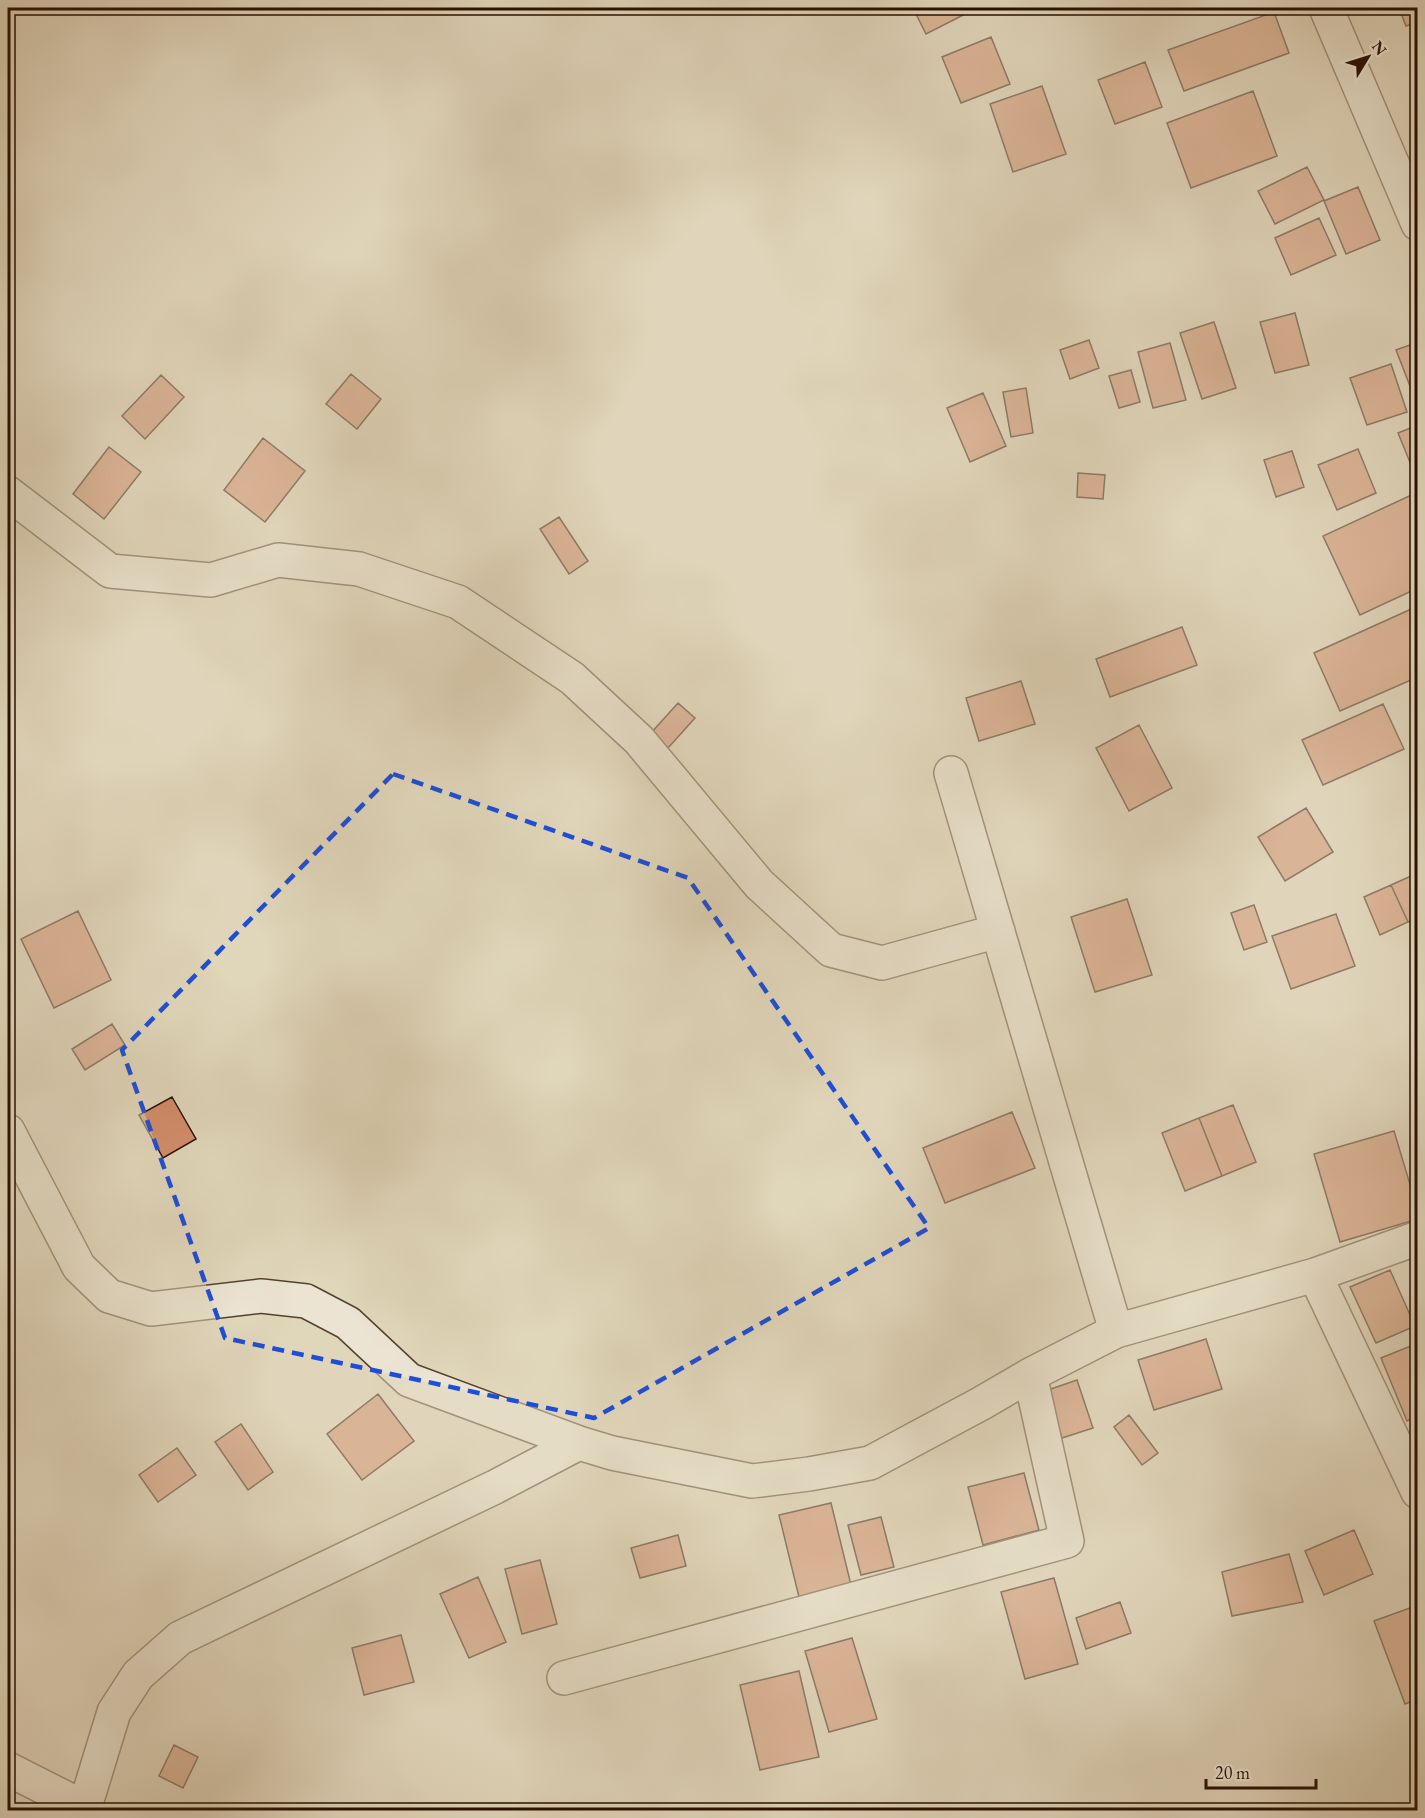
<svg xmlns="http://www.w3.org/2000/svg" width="1425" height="1818" font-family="'EB Garamond',serif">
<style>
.building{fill:#d28d6a;stroke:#280f00;stroke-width:1.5}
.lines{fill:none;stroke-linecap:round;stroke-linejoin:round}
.minor-casing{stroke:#56412e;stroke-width:36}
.tertiary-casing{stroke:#56412e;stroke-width:36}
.minor{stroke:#ebe4d2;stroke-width:33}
.tertiary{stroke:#ebe4d2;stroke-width:33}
.marked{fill:none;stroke:#1d4ed8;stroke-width:4.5;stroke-dasharray:12 8;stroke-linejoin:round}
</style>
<rect width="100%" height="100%" fill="#e0d6ba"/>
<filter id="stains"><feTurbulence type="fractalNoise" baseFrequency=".00333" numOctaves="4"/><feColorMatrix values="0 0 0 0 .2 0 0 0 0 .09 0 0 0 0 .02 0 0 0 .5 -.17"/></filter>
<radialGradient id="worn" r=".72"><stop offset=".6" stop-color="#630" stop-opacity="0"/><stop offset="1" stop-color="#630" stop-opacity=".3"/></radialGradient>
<path class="building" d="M913 8H977L926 34Z
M1399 8H1418V22L1406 26Z
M1274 12 1289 53 1184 91 1168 50Z
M991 37 1010 84 961 103 942 57Z
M1145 62 1162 107 1115 124 1098 80Z
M1042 86 1066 154 1013 172 990 104Z
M1253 91 1277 156 1191 188 1167 123Z
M1307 167 1324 200 1275 224 1258 191Z
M1358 187 1380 240 1346 254 1324 201Z
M1319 218 1336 255 1291 275 1275 238Z
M1295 313 1309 365 1275 373 1260 322Z
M1214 322 1236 388 1202 399 1180 333Z
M1089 340 1099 368 1070 379 1060 350Z
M1418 342V398L1415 399 1396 350Z
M1170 343 1186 400 1153 408 1138 352Z
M1391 364 1407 412 1367 425 1350 378Z
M1131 370 1140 402 1119 408 1109 376Z
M351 374 381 399 357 429 326 404Z
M161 375 184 397 145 439 122 416Z
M1026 388 1033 433 1011 437 1003 392Z
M983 393 1006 446 970 462 947 408Z
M1418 425V476L1416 477 1398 433Z
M263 438 305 471 265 522 224 490Z
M109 447 141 472 104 519 73 494Z
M1358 449 1376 493 1337 510 1318 465Z
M1292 451 1304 487 1276 497 1264 460Z
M1078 473 1105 475 1103 499 1077 497Z
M1418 492V588L1360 615 1323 536Z
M559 517 588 561 569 574 540 529Z
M1418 606V677L1340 711 1314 653Z
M1182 627 1197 665 1110 697 1096 659Z
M1021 681 1035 724 979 741 966 698Z
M678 703 695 718 668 748 651 733Z
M1383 704 1404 749 1323 785 1302 740Z
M1139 725 1172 788 1129 811 1096 748Z
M1306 808 1333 852 1285 881 1258 837Z
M1418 873V918L1408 922 1391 885Z
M1391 885 1408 922 1380 935 1364 897Z
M1127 899 1152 975 1095 992 1071 917Z
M1254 905 1267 942 1244 950 1231 913Z
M78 911 111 980 54 1008 21 939Z
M1336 914 1355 966 1291 989 1272 936Z
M112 1024 125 1045 85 1070 72 1049Z
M172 1097 196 1139 163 1158 139 1115Z
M1233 1105 1256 1162 1222 1176 1199 1118Z
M1012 1112 1035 1168 945 1203 923 1148Z
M1199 1118 1222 1176 1185 1191 1162 1133Z
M1394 1131 1418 1211V1219L1340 1242 1314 1154Z
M1390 1270 1415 1326 1376 1343 1350 1287Z
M1206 1339 1222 1389 1154 1410 1138 1360Z
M1418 1343V1416L1407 1421 1381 1358Z
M1077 1380 1093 1428 1062 1438 1045 1391Z
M378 1394 414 1441 362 1480 327 1434Z
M1129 1415 1158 1453 1142 1465 1114 1427Z
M241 1424 273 1472 248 1490 215 1442Z
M177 1448 196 1475 158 1502 139 1475Z
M1024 1473 1039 1530 983 1545 968 1487Z
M831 1503 851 1585 799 1597 779 1515Z
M881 1517 894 1567 861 1575 848 1525Z
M1354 1530 1373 1574 1324 1595 1305 1551Z
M678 1535 686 1566 640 1578 631 1548Z
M1289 1554 1303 1602 1232 1616 1222 1572Z
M540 1560 557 1624 522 1634 505 1569Z
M478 1577 506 1642 469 1658 440 1594Z
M1054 1578 1078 1664 1025 1679 1001 1592Z
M1120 1602 1131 1633 1086 1649 1076 1618Z
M1418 1605V1699L1405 1704 1374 1621Z
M401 1635 414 1682 364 1695 352 1648Z
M852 1638 877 1719 829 1732 805 1651Z
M799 1671 819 1757 760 1770 740 1685Z
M174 1745 198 1757 183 1788 159 1776Z"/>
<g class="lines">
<g class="minor-casing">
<path id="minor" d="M8 493 110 571 211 580 278 560 359 569 458 602 572 678 639 740 759 884 831 950 882 963 998 931
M951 773 1116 1331
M8 1131 79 1267 109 1296 151 1309 261 1296 306 1301 348 1323 409 1380 579 1443 612 1453 752 1481 809 1474 870 1463 982 1403 1030 1375 1116 1331 1315 1275 1418 1238
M1315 1275 1418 1492
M564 1678 1067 1541 1030 1375
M8 1769 85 1808
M84 1810 114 1712 138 1675 180 1638 495 1487 579 1443"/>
</g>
<g class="tertiary-casing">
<path id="tertiary" d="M1326 8 1418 224"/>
</g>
<use href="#minor" class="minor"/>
<use href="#tertiary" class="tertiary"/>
</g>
<path d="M0 0H1425V1818H0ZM393 774 688 878 929 1228 594 1418 225 1338 122 1050Z" fill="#e0d6ba" fill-opacity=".55" fill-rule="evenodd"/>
<path class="marked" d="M393 774 688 878 929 1228 594 1418 225 1338 122 1050Z"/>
<rect width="1425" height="1818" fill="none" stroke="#e0d6ba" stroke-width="30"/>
<rect x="9" y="9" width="1407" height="1800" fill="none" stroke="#280f00" stroke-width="3"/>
<rect x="15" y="15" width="1395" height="1788" fill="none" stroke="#280f00" stroke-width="1.5"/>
<g transform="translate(1368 57) rotate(52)" stroke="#ebe4d2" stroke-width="4.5" paint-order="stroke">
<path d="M0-4.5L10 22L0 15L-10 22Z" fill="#280f00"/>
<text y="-9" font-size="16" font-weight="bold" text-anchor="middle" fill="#280f00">N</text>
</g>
<path d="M1206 1779v9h110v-9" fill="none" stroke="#280f00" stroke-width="3"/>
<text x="1215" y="1779" font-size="18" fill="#280f00" stroke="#ebe4d2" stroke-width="4.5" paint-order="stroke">20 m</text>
<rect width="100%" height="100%" filter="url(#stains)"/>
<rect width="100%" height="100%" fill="url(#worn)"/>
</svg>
